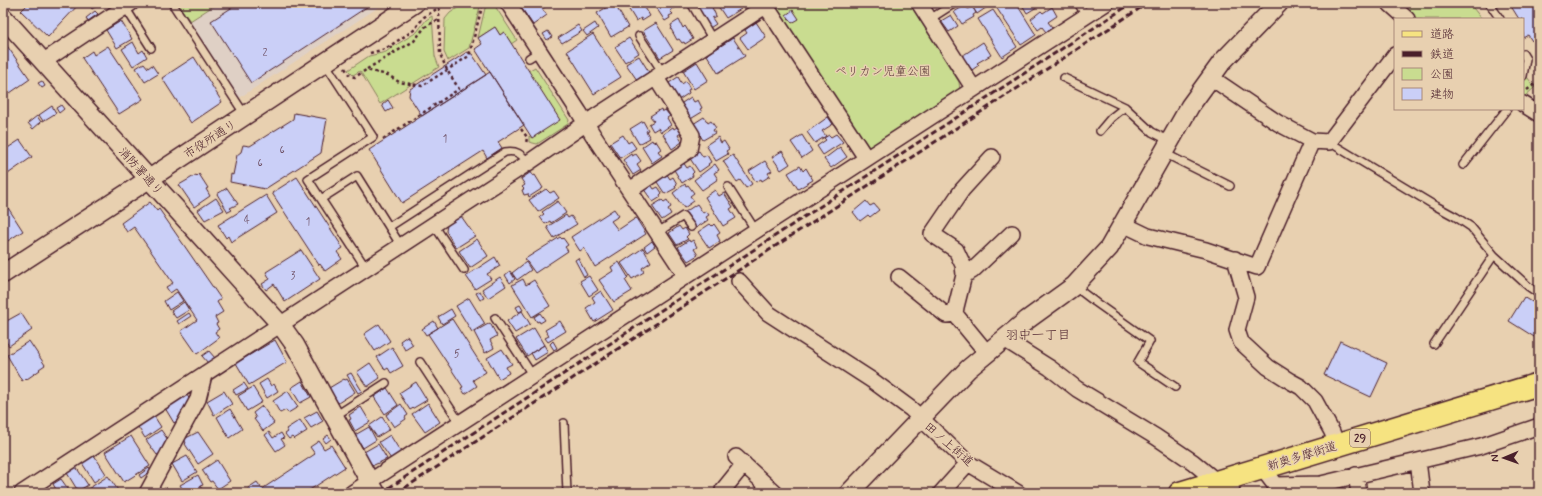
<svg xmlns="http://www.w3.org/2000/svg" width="1542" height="496" font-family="Mynerve,'Klee One',sans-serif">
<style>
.built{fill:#dfd0c5}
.green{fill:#c9dc90;stroke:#8a7e5e}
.building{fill:#cacff7;stroke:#4a1f2b}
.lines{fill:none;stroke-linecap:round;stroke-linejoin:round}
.service-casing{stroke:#4a1f2b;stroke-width:10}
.minor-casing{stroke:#4a1f2b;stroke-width:18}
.tertiary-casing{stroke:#4a1f2b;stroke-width:21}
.primary-casing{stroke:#4a1f2b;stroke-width:25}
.path{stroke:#4a1f2b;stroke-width:2.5;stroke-dasharray:3 3;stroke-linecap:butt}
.service{stroke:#e8d0b0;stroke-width:7}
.minor{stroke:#e8d0b0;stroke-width:15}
.tertiary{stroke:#e8d0b0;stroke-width:18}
.primary{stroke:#f6e381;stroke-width:22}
.rail{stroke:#4a1f2b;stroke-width:3;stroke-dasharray:6 3;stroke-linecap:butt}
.labels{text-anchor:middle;stroke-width:3;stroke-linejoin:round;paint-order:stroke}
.number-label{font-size:10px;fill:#6a4b5e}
.shield{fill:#e8d0b0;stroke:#795453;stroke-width:1}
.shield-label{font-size:11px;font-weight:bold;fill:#4a1f2b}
.park-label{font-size:12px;fill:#5d3b3a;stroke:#e8d0b0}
.street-label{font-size:12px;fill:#4a1f2b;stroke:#e8d0b0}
.neighbourhood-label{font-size:13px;fill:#4a1f2b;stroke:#e8d0b0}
</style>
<rect width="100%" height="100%" fill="#e8d0b0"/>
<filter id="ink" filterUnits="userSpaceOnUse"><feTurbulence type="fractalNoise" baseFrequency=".025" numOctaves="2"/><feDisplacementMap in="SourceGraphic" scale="8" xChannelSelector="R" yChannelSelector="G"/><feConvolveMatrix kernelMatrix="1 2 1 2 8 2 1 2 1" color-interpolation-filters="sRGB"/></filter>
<g filter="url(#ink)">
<path class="built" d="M218 3H385L239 98 190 21Z"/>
<path class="green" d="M177 3H218L190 21Z
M465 3H481L469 48 448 61 444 52 445 19 450 13Z
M493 3 517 40 511 44 504 32 500 35 495 27 478 38 485 8Z
M787 3H909L959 82 960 90 872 148 863 147 776 10Z
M1398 3H1448L1449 4 1469 3 1482 19H1416Z
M432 16 435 56 439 67 380 104 360 71 353 75 348 70 369 56 386 52 391 48 417 32 426 20Z
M535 67 569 120 568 124 537 144 529 142V136L532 138 528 71Z
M1523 72 1535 87 1523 98Z"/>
<path class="building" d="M25 3H80L48 37 21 11 27 5Z
M88 3H101L92 9Z
M239 3H373L251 83 211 21Z
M518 3H551L542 9 547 15 533 25Z
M614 3 628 27 611 37 597 13Z
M625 3H645L646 5 644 6 650 16 642 21 641 18 636 21Z
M656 3H670L674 8 670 11 673 14 669 16 670 18 665 21 655 6 657 4Z
M705 3H710L716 16 712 18 716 24 708 29 695 9Z
M716 3H737L741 9 726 18Z
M970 3H989L990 5 977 14Z
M1002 3H1016L1036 35 1021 45 996 7Z
M1021 3H1041L1042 4 1027 13Z
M1509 3H1539V36L1532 41 1528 35 1523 38V19H1519Z
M966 5 968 9 972 6 976 13 973 15 974 17 962 24 954 12Z
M1052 7 1057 16 1048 22 1052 27 1046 32 1042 27 1038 30 1031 19 1041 11 1043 13Z
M793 10 799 19 792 23 786 15Z
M993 10 1017 47 1002 57 978 19Z
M95 11 98 14 88 21 86 18Z
M951 15 958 26 949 32 941 21Z
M679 20 683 28 685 26 693 39 685 44 684 42 682 43 679 39 677 40 671 29 672 28 671 25Z
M121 21 132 39 117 48 106 30Z
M756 22 766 37 748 49 740 38 747 33 745 30Z
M595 23 598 28 587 36 583 31Z
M656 23 673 50 660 58 643 31Z
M578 25 582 31 562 43 558 38Z
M495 27 500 35 504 32 560 120 532 138 475 49 482 44 478 38Z
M548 31 552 37 547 40 543 34Z
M593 34 621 77 594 94 567 51Z
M629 38 639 53 625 62 615 47Z
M733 38 745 56 718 73 707 55Z
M3 40 30 79 10 93 3 83Z
M133 42 139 53 143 50 147 57 133 66 122 49Z
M983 42 991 55 977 63 979 65 972 70 962 56Z
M108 46 143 99 119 114 82 58 92 51 94 55Z
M467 52 472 54 486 75 422 116 409 96 410 89Z
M639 56 649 72 637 80 626 64Z
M194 57 222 102 191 123 162 78Z
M697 62 708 80 694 89 683 71Z
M144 63 148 68 152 65 158 74 145 82 136 68Z
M490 72 524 125 498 142 502 148 487 158 483 151 402 203 369 150Z
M678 77 682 84 686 81 690 89 688 90 689 93 677 101 666 85Z
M42 81 45 86 42 88 38 83Z
M691 97 694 102 698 100 702 108 700 109 702 112 689 120 679 105Z
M388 100 393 108 386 112 382 105Z
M61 105 64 109 59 113 56 108Z
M52 106 56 113 43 121 39 115Z
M661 109 662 112 665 110 670 116 667 118 671 125 661 132 658 128 653 131 649 124 654 121 650 116Z
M3 111 8 118 3 122Z
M294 113 327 119 321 153 265 189 230 182 231 174 233 175 237 155 241 152 243 145 250 146 293 119Z
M37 116 41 122 33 129 28 123Z
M704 117 708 123 711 121 716 128 713 130 715 133 703 140 693 124Z
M828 117 833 124 822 131 826 136 815 143 807 132Z
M643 121 648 130 646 131 650 138 639 144 630 129Z
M673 127 674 129 677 127 681 133 678 135 682 142 672 149 663 134Z
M836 134 843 142 823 155 817 146 826 140 824 138 829 135 831 137Z
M623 135 628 143 631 141 636 148 620 158 610 143Z
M802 135 812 151 802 158 791 142Z
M718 137 721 143 724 141 729 149 726 151 728 154 716 161 706 145Z
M20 140 32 157 5 176 3 172V151Z
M652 140 653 142 656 141 661 149 658 151 662 156 652 163 642 147Z
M840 147 847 157 831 168 824 159Z
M699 151 703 157 707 155 711 162 708 164 709 165 699 172 689 157Z
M782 151 790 164 781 170 772 157Z
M631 154 632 156 636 154 641 161 637 164 641 170 633 175 623 160Z
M733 155 752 184 746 188 740 180 737 182 723 161Z
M765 161 772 171 768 173 770 176 762 181 761 179 756 182 749 171Z
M683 162 687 168 690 166 694 172 692 174 693 176 682 183 673 168Z
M715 164 719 170 714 173 718 179 702 190 694 180Z
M800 166 803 171 806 168 813 180 798 189 788 173Z
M531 172 533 176 535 175 543 188 529 197 528 194 524 195 522 190 524 189 522 187 525 185 521 179Z
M666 173 670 179 673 177 677 184 675 186 676 188 665 194 655 179Z
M199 174 208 188 206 189 210 196 194 207 179 185 196 175 197 176Z
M297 177 343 248 337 252 342 259 325 271 320 264 319 265 272 193Z
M650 183 654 189 658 187 662 193 660 195 661 197 653 202 643 188Z
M685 184 686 186 688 185 694 193 690 196 694 201 684 208 673 193Z
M227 188 238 204 230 208 232 210 228 212 217 194Z
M546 189 550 193 554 191 559 198 538 212 529 200Z
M715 190 719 196 724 193 733 207 730 209 736 218 723 226 705 197Z
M266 195 277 213 231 242 228 236 226 238 218 225Z
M216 198 224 210 205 220 198 210Z
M3 200 23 231 3 244Z
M662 200 664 202 667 200 671 207 668 209 671 214 662 220 652 206Z
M558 201 566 213 551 223 550 221 545 224 540 217 544 214 542 212Z
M866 201 870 206 874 204 879 210 870 217 868 215 860 221 853 212Z
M150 202 157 211 159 209 221 299 217 302 223 312 215 317 218 323 216 324 219 329 215 332 219 338 197 354 181 331 197 320 176 289 170 293 166 287 173 283 134 227 127 232 121 223Z
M697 204 703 213 706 211 709 215 706 217 708 220 696 228 685 212Z
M614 209 619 216 611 221 618 230 636 218 646 234 595 267 584 248 580 251 571 237Z
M566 215 568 218 571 216 577 224 554 238 547 227Z
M461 216 475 236 456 248 446 231 447 225Z
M710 224 712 226 714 224 720 233 717 235 720 241 709 248 698 232Z
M679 226 682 230 685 228 689 234 686 237 688 239 677 245 669 233Z
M560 237 562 239 563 238 568 245 565 247 568 251 535 273 525 259Z
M477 239 488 256 470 268 459 251Z
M689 240 690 242 693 240 697 247 694 249 698 255 688 261 678 247Z
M652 241 655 246 647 252 644 247Z
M643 248 651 262 642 268 644 272 632 279 621 263Z
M301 250 320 279 285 302 274 284 266 290 262 284 270 279 266 272Z
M495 257 500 266 487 274 491 279 475 289 466 276Z
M578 258 587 275 584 277 575 260Z
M526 262 531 270 517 280 512 273Z
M619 262 628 277 625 280 632 291 614 302 599 280 613 271 611 267Z
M510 271 515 279 510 283 505 275Z
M589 276 598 290 589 296 580 281Z
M500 277 506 286 488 298 482 289Z
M523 279 526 285 534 280 550 306 532 317 512 285Z
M480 291 484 298 480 300 476 293Z
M601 291 613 310 594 322 586 308 595 302 592 297Z
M177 292 183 301 169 310 164 301Z
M1524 297 1539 306V340L1509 321Z
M469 298 485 324 472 332 456 306Z
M184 302 189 310 176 318 171 311Z
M520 305 523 310 519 312 516 307Z
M451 309 455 316 442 324 438 317Z
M522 311 530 324 515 333 507 321Z
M21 313 32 330 9 346 3 337V323Z
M189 313 191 316 179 324 177 321Z
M540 313 545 320 540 323 539 321 537 322 534 317Z
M452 319 486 372 473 380 477 386 465 394 461 388 463 387 428 334Z
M434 321 438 328 426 335 422 329Z
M560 321 566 331 548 342 545 338 549 336 545 330Z
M490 323 497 336 490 340 494 348 485 353 474 332Z
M379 324 390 341 375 351 364 334Z
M534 328 544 345 527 356 516 339Z
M407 336 413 345 405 350 400 341Z
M275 340 287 362 249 385 236 363Z
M29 341 45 365 39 369 40 370 27 379 26 378 22 381 7 355Z
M553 341 557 348 554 350 550 344Z
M1340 341 1387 363 1371 397 1324 375Z
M544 345 548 352 535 360 531 353Z
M392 347 403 366 391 373 388 368 385 370 377 357Z
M502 349 512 364 506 367 509 373 499 379 487 358Z
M209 351 215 358 208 363 202 356Z
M370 363 380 378 367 387 357 372Z
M351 373 362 391 358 393 347 375Z
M267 379 271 386 274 384 278 391 267 398 259 384Z
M344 379 345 380 347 379 355 392 338 403 329 388Z
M302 381 311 397 300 403 291 388Z
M416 382 427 400 410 410 399 393Z
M244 383 248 389 236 395 233 390Z
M253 387 262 402 247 411 238 396Z
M387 388 398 405 385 414 374 397Z
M224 391 232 404 214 415 207 401Z
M288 391 298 407 288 413 286 410 280 413 273 401Z
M187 395 190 400 178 420 174 423 165 408Z
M428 403 440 422 425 432 412 414Z
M401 404 408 415 405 417 406 419 394 427 386 415Z
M262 406 274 423 263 431 254 419 256 418 253 413Z
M361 407 370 422 355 431 349 420 351 419 349 415Z
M230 409 242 429 229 438 217 417Z
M317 411 323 421 311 428 304 418Z
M154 416 161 427 145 438 138 427Z
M382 417 390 429 377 437 369 426Z
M300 420 307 431 294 439 292 437 289 439 285 434 288 432 286 429Z
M369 427 376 440 363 448 355 435Z
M161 430 168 440 161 453 157 455 146 440Z
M198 432 213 454 198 464 185 444 186 443 184 439Z
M269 432 273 438 281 433 284 438 281 439 285 445 276 451 265 435Z
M328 435 331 439 326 443 323 439Z
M390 435 402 454 391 459 379 442Z
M131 436 150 466 124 482 105 452Z
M319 441 324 449 331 445 345 467 305 493H251L248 488 257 482 262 489 315 454 310 447Z
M378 444 387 459 374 465 371 464 364 452Z
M94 455 106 474 94 482 82 463Z
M187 456 197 472 182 481 172 464Z
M217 460 230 481 218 489 212 481 210 482 202 470Z
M76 467 88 485 78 491 67 473Z
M149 468 151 471 141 478 139 475Z
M198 475 203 485 200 486 203 491 200 493H181L183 490 180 485Z
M108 476 120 493H91L88 489Z
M61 479 71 493H58L53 484Z
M165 487 169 493H158Z"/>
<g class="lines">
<g class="service-casing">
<path id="service" d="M172 3 245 115
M691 3 713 40
M1078 3 1086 16
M1489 3 1500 19
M125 7 151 48
M930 19 955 3
M639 36 663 73
M1523 54 1526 59 1523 76
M529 58 540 51
M325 63 373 137 308 179 366 268
M1064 78 1125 107 1152 132 1170 141
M1100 131 1111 118 1125 107
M1329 142 1432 204 1456 217 1471 227 1494 255 1529 287 1539 294
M1164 153 1230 186
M1463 165 1507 109
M728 187 756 231
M321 199 357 176 401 246
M434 225 464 270
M389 227 505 152C516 150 522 154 528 163
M658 232 683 216 691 227
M1074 286 1095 302 1150 341 1138 362 1175 387
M495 318 533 376
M1434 344 1494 255
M420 362 460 423
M335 416 386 383
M564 423 567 493"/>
</g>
<g class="minor-casing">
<path id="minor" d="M508 3 579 112 593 135 686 276
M764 3 866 158
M919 3 974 89
M1389 3 1407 19
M44 61 131 3
M1210 77 1278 123 1312 141 1329 142 1395 55
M1523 104 1539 114
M630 190 689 150 692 135 656 78
M1123 224 1148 236 1206 250 1257 267 1312 141
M1235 259 1246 297 1237 330 1241 342 1268 367 1290 381 1301 387 1315 401 1332 432 1337 445
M964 275 972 271 1012 233
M899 277 946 315 955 314 987 353
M739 281 768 313 873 381 911 409 968 463 1018 493
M955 314 956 307 964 275 963 265 956 250 932 234 962 190 992 157
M1004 339 1050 368 1077 389 1156 437 1193 462 1217 482
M736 457 775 493
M1418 461 1422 493
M1262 468 1275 485 1321 484 1481 446 1539 426
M1356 475 1359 493
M1230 478 1232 493
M723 490 744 464
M22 493 528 163 598 115 770 3
M147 493 198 399 204 375
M352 493 1106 3
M941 493 968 463"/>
</g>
<g class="tertiary-casing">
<path id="tertiary" d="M3 17 280 324 295 345 376 493
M3 274 149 179 415 3
M849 493 968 369 1027 320 1074 286 1109 248 1190 106 1222 62 1279 3"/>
</g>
<g class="primary-casing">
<path id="primary" d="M1180 493 1539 384"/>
</g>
<path class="path" d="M390 46 394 53
M370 53 385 49 414 30 424 17 446 3
M345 68 350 76 355 77 366 70 388 75 399 82 422 86 469 56 482 7 485 3
M367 69 414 41 425 27 439 19
M1527 90 1539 81
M521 129 527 137 526 144
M383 139 459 89 447 70 440 54 439 8"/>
<use href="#service" class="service"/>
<use href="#minor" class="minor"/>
<use href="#tertiary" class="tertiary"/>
<use href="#primary" class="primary"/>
<path class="rail" d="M381 493 1132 3
M397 493 1148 3"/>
</g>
</g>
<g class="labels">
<g class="number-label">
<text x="265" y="56">2</text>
<text x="445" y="142">1</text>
<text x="282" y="153">6</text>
<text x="260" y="166">6</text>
<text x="247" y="223">4</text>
<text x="308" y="225">1</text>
<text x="293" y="279">3</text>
<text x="457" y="357">5</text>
</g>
<rect class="shield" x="1350" y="429" width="20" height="18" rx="3"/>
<g class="shield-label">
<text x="1360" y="442">29</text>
</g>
<g class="park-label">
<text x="883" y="75">ペリカン児童公園</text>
</g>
<g class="street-label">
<text transform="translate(210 139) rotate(-33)" y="4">市役所通り</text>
<text transform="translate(141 171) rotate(48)" y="4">消防署通り</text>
<text transform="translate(949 444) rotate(41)" y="4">田ノ上街道</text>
<text transform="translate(1302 456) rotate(-17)" y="4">新奥多摩街道</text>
</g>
<g class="neighbourhood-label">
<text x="1038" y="339">羽中一丁目</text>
</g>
</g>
<rect width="1542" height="496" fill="none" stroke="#e8d0b0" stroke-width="16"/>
<rect x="8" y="8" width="1526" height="480" fill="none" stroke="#4a1f2b" stroke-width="1.5" filter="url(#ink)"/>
<rect x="1394" y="18" width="130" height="92" fill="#e8d0b0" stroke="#a9897b"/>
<rect x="1402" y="31" width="20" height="6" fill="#f6e381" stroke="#a9897b"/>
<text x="1430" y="38" font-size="12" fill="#4a1f2b">道路</text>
<rect x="1402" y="51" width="20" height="6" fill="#4a1f2b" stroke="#a9897b"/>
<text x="1430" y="58" font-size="12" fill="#4a1f2b">鉄道</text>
<rect x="1402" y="68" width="20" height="12" fill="#c9dc90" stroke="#a9897b"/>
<text x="1430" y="78" font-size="12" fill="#4a1f2b">公園</text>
<rect x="1402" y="88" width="20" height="12" fill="#cacff7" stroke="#a9897b"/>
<text x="1430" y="98" font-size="12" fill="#4a1f2b">建物</text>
<g transform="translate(1504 458) rotate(268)" stroke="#e8d0b0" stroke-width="3" paint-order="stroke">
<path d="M0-3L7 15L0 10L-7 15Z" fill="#4a1f2b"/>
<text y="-6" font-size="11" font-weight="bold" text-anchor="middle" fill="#4a1f2b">N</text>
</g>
</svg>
